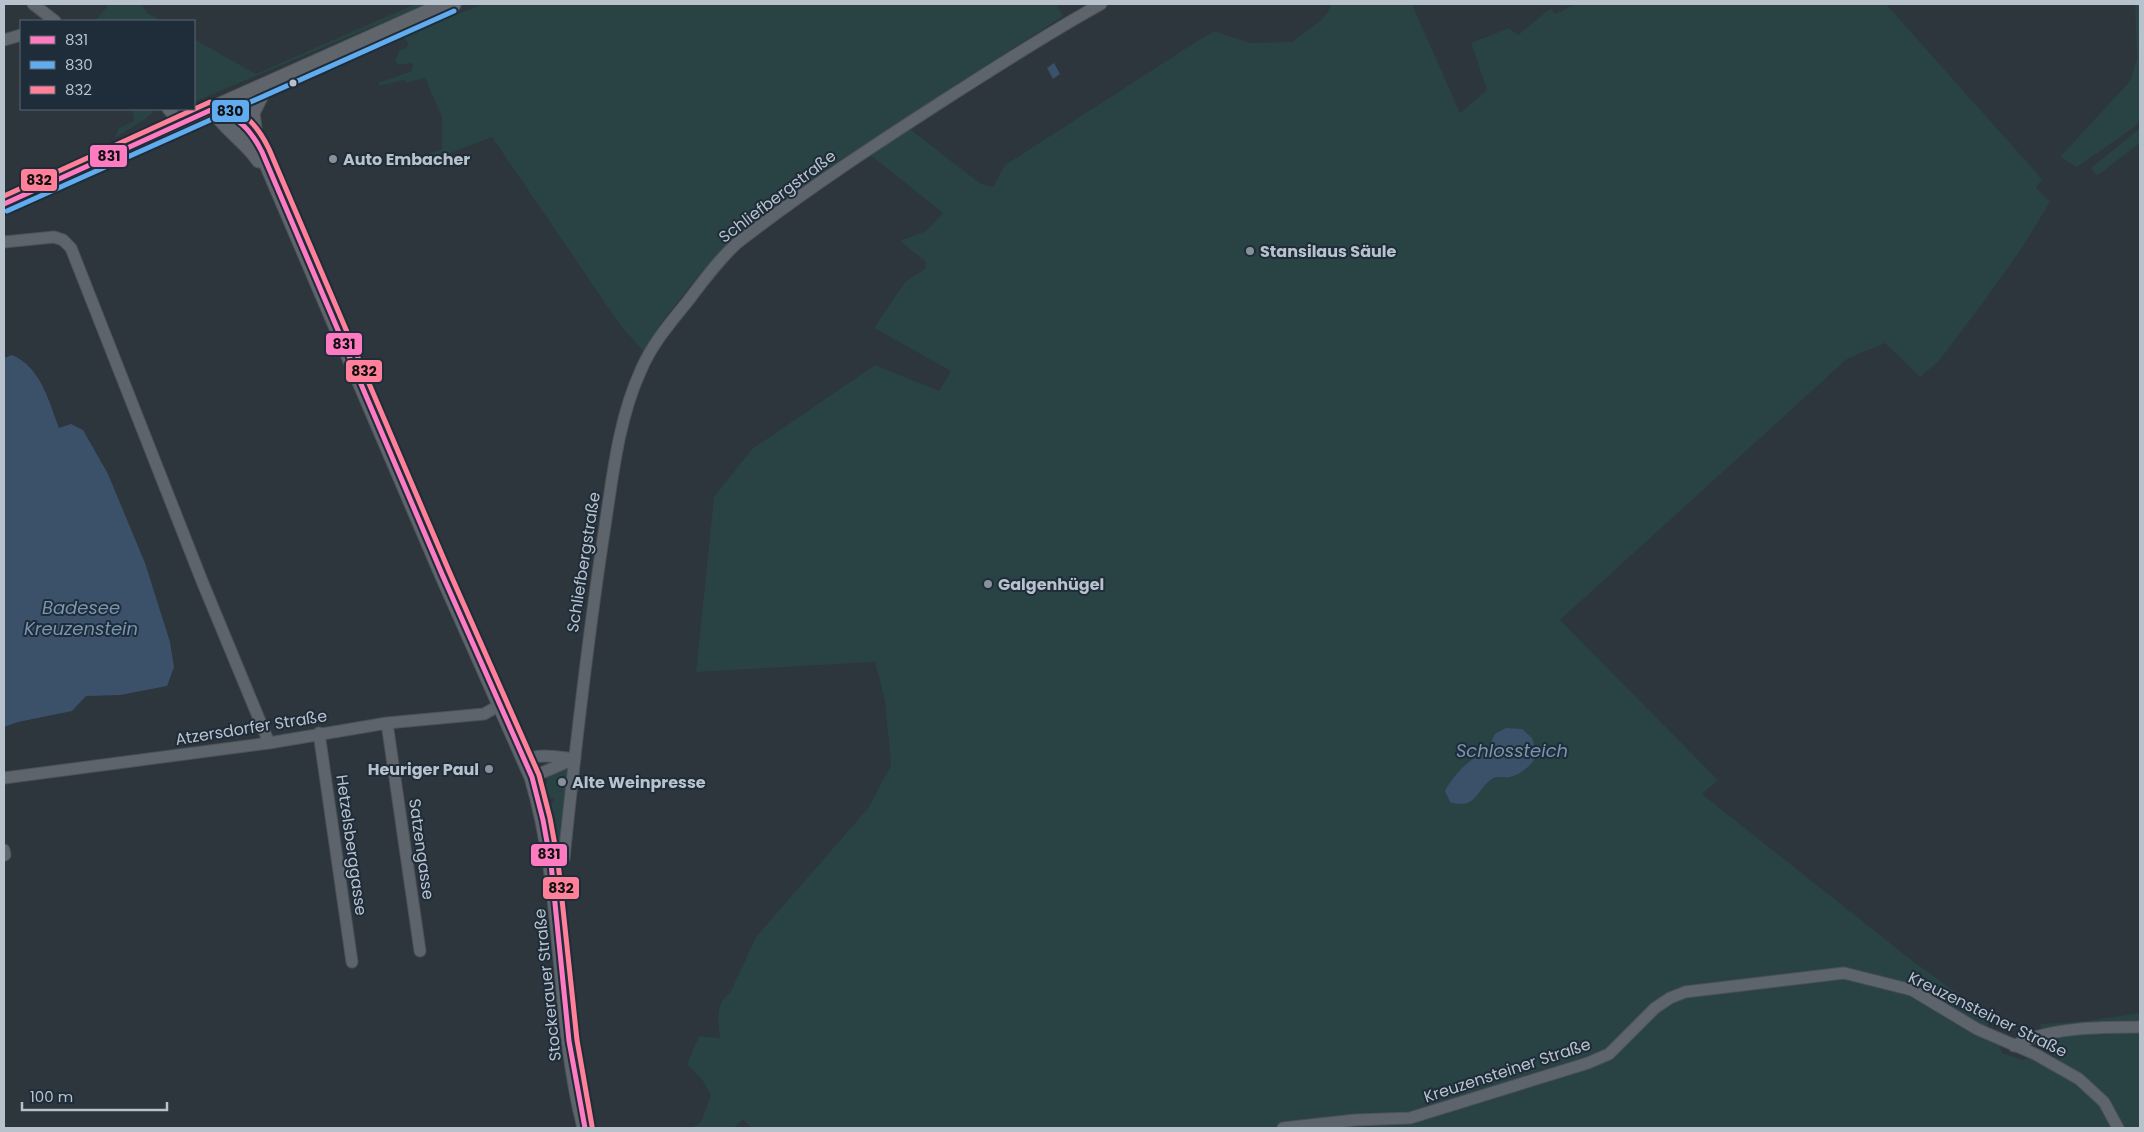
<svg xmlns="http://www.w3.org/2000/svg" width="2144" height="1132" font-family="Poppins,sans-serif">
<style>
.green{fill:#294244;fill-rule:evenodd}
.water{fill:#3b5169}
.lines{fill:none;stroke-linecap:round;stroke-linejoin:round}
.minor-casing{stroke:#4c5157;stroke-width:13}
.tertiary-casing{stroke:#4c5157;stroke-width:17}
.primary-casing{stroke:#4b525a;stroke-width:21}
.minor{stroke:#5e646b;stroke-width:11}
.tertiary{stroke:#5e646b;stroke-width:15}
.primary{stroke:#60656c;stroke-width:19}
.bus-1-casing{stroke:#1f2c39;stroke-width:9}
.bus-2-casing{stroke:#1f2c39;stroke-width:9}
.bus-3-casing{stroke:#1f2c39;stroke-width:9}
.bus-1{stroke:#fe7ac1;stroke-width:5}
.bus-2{stroke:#60acee;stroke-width:5}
.bus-3{stroke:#ff8098;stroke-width:5}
.bus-dot{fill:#b8c2cd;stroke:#1f2c39;stroke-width:2}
.poi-dot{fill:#87919b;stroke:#1f2c39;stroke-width:2}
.labels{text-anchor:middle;stroke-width:4;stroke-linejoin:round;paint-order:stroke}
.poi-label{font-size:16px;font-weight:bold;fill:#b8c2cd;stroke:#1f2c39;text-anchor:start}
.street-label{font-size:16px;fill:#b8c2cd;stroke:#1f2c39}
.water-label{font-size:18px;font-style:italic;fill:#7895b1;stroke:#1f2c39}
.line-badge{stroke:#1f2c39;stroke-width:2}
.pale-badge-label{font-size:14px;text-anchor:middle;font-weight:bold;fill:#111}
</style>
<rect width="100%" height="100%" fill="#2d353d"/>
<path class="green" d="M109 4H142L147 13 162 21H95Z
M415 4H426L194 102V39L256 74Z
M484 4H1056L1063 16 839 161 728 244 698 276 662 322 643 351 620 325 492 137 412 168 409 161 442 149V117L425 78 406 83 404 80 379 86 378 83 412 71 413 65 411 63 399 65 395 62 399 51 409 46 404 37 419 29Z
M1331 4H1412L1460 113 1487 90 1471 43 1509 28 1518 35 1551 8 1555 14 1576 4H1886L2042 179 2036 188 2050 202 2020 251 1985 300 1939 361 1920 377 1885 343 1847 359 1560 620 1718 780 1702 794 1910 959 1991 1018 1982 1037 1999 1045 2002 1053 2023 1060 2029 1057 2056 1069 2060 1060 2044 1050 2040 1024 2086 1021 2140 1013V1128H751L743 1119 734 1128H691L701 1122 711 1095 703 1081 687 1064 699 1036 720 1038C718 1022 715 1003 730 993L756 937 869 807 891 765 885 701 875 662 696 672 714 497 752 449 875 365 939 391 951 371 874 328 905 282 925 269 926 262 900 241 926 231 943 213 868 153 907 127 981 184 993 187 1005 165 1188 47 1214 31 1250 43 1292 42 1320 21 1328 12ZM1487 751 1528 768 1512 777H1498L1492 780 1478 755Z
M2135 4H2140V121L2133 128 2077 167 2060 157 2130 81 2137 59Z
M132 109H152L153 112C150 118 123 132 114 139L119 128 134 121Z
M2140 128V143L2097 176 2091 168Z
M565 767 568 768 559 854 551 804 555 799 549 797 546 787 547 777Z"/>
<path class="water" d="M1054 63 1060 74 1053 79 1047 68Z
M12 355C41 367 49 402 59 428L71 424 83 430 108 474 145 563 170 642 174 667 167 686 120 695 86 696 72 711 18 722 4 727V358Z
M1506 728 1522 729 1532 738 1537 755C1532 765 1521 775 1510 777 1505 778 1500 776 1494 778 1476 787 1478 811 1450 802L1445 791C1454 774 1470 758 1487 751L1495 734Z"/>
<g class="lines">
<g class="minor-casing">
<path id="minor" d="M33 4 55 21
M4 40 21 35
M168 109 181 124
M4 242 54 237 63 240 71 248 202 581 269 743
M387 723 420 951
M319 733 352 962
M524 760C540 753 558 757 575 759
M532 777 574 759
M4 778 269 743 387 723 484 714 500 705
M4 850 5 855
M564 858C575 752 587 645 603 539 612 483 617 422 641 370 652 344 670 323 688 301 703 281 718 261 736 244 805 190 879 142 952 95 1001 64 1050 32 1101 4
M2014 1046C2047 1027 2103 1027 2140 1027
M1283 1128 1355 1120 1410 1118 1588 1063 1609 1054 1655 1008 1670 998 1685 992 1844 973 1912 990 1977 1029 2035 1054 2079 1079 2104 1102 2118 1128"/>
</g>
<g class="tertiary-casing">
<path id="tertiary" d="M265 87 252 113 255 136 442 574 532 777C566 891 556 1013 585 1128
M213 109C225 129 246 140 259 160
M213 109C232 113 242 123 255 136"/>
</g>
<g class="primary-casing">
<path id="primary" d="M4 204 451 4"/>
</g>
<use href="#minor" class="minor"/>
<use href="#tertiary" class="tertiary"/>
<use href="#primary" class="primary"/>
<g class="bus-1-casing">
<path id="bus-1" d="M213 109C238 116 251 130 262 152L442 574 532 777 543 820 551 864 569 1041 585 1128
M4 204 213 109"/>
</g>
<g class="bus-2-casing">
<path id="bus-2" d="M7 211 454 11"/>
</g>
<g class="bus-3-casing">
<path id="bus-3" d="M215 102C242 109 257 124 269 149L449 571 539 775 550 818 558 862 577 1040 592 1126
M4 196 210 102"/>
</g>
<use href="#bus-1" class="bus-1"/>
<use href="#bus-2" class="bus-2"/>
<use href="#bus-3" class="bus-3"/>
</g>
<circle class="bus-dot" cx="293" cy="83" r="4.5"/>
<g class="poi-dot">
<circle cx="333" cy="159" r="5"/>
<circle cx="1250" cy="251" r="5"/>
<circle cx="988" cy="584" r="5"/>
<circle cx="489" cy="769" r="5"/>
<circle cx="562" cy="782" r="5"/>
</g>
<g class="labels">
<g class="poi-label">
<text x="343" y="165">Auto Embacher</text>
<text x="1260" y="257">Stansilaus Säule</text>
<text x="998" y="590">Galgenhügel</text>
<text x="479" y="775" text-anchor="end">Heuriger Paul</text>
<text x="572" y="788">Alte Weinpresse</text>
</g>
<g class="street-label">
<text transform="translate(777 196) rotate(-37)" y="6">Schliefbergstraße</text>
<text transform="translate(583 562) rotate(-81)" y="6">Schliefbergstraße</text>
<text transform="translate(251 727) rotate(-9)" y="6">Atzersdorfer Straße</text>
<text transform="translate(352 845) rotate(82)" y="6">Hetzelsberggasse</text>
<text transform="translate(422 849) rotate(82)" y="6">Satzengasse</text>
<text transform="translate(547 985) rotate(-96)" y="6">Stockerauer Straße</text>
<text transform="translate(1988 1014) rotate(26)" y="6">Kreuzensteiner Straße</text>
<text transform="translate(1507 1070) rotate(-18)" y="6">Kreuzensteiner Straße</text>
</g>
<g class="water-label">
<text x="81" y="614">Badesee<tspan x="81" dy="21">Kreuzenstein</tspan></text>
<text x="1512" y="757">Schlossteich</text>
</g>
</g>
<g class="line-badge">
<rect x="211" y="99" width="39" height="24" rx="5" fill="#60acee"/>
<rect x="89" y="144" width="39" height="24" rx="5" fill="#fe7ac1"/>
<rect x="20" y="168" width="38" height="24" rx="5" fill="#ff8098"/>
<rect x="325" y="332" width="38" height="24" rx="5" fill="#fe7ac1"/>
<rect x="345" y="359" width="38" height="24" rx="5" fill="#ff8098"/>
<rect x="530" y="843" width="38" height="24" rx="5" fill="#fe7ac1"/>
<rect x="542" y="876" width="38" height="24" rx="5" fill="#ff8098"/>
</g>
<g class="pale-badge-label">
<text x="230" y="116">830</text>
<text x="109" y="161">831</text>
<text x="39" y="185">832</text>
<text x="344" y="349">831</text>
<text x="364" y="376">832</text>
<text x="549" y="859">831</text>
<text x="561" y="893">832</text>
</g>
<rect width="2144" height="1132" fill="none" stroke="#b8c2cd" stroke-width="10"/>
<rect x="20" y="20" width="175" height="90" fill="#1f2c39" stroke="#5c6874"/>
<rect x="30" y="36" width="25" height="8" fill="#fe7ac1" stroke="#5c6874"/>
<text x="65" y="45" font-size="15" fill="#b8c2cd">831</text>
<rect x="30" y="61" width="25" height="8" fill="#60acee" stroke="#5c6874"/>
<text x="65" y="70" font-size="15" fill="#b8c2cd">830</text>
<rect x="30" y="86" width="25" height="8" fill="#ff8098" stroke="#5c6874"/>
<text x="65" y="95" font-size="15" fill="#b8c2cd">832</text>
<path d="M22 1102v8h145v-8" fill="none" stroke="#b8c2cd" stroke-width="2.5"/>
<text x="30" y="1102" font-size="15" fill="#b8c2cd" stroke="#1f2c39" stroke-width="4" paint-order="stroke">100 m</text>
</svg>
